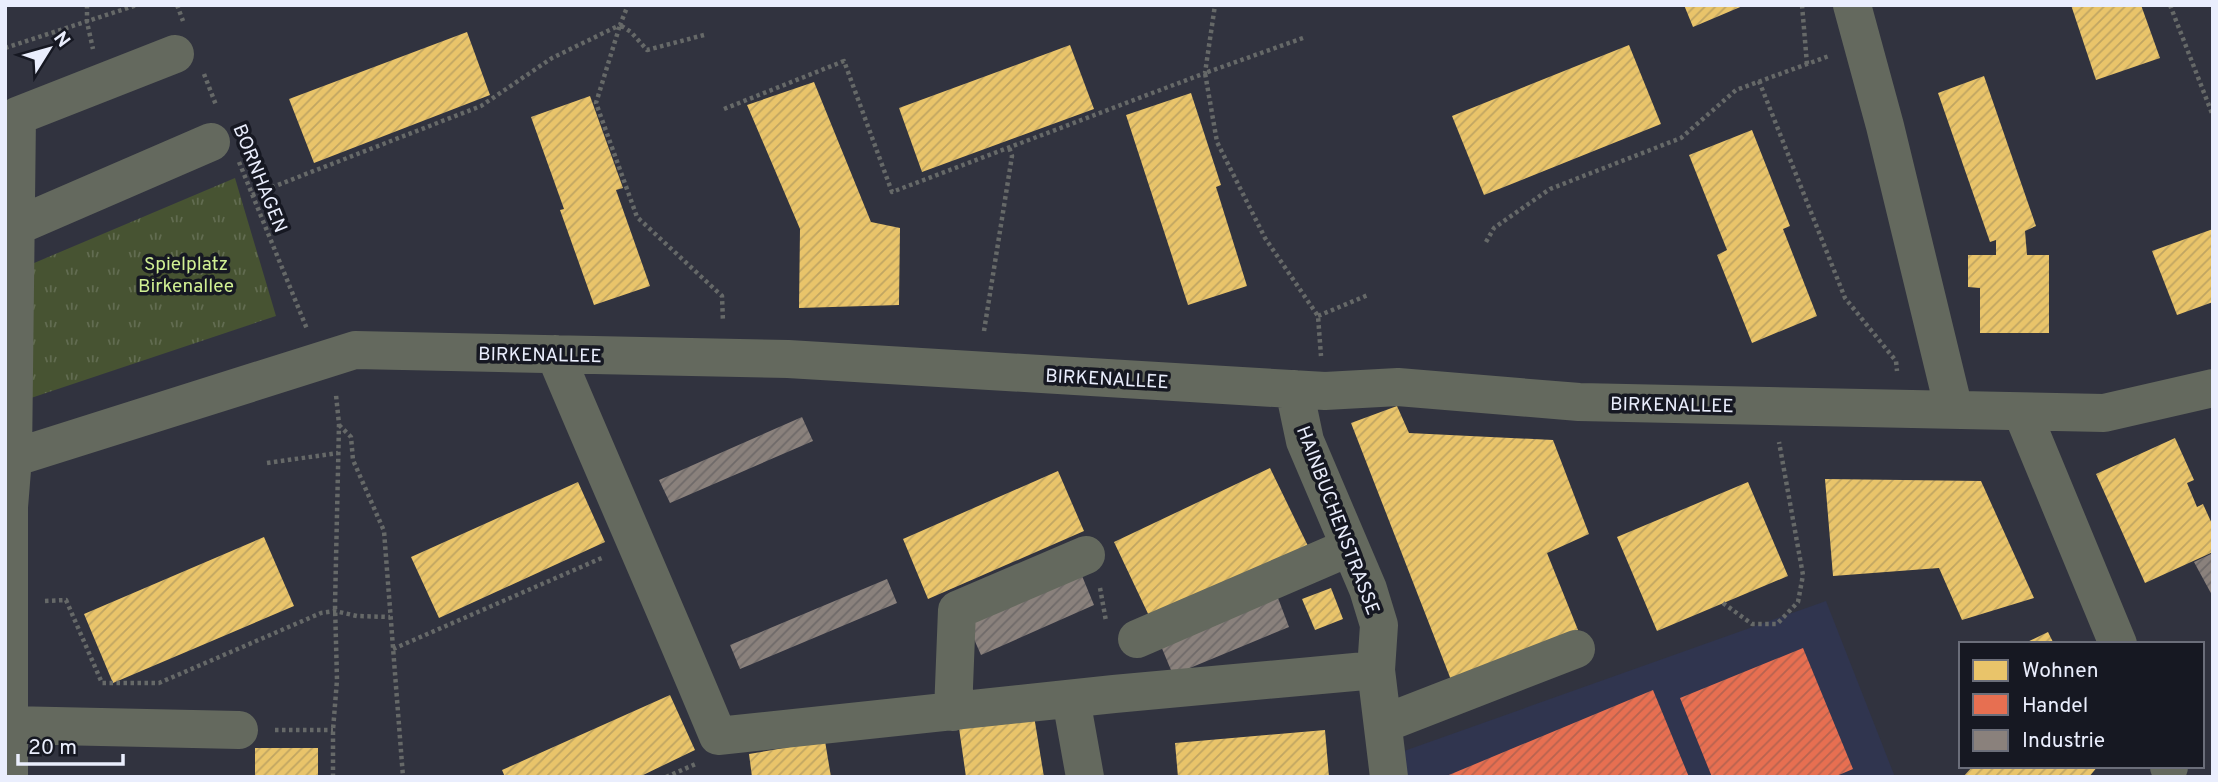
<svg xmlns="http://www.w3.org/2000/svg" width="2218" height="782" font-family="Overpass,sans-serif">
<style>
.built{fill:#30354f}
.park{fill:url(#park-tufts)}
.homes{fill:url(#homes-hatch)}
.shops{fill:url(#shops-hatch)}
.industry{fill:url(#industry-hatch)}
.lines{fill:none;stroke-linecap:round;stroke-linejoin:round}
.path{stroke:#666968;stroke-width:4.5;stroke-dasharray:3.5 3.5;stroke-linecap:butt}
.minor{stroke:#64695e;stroke-width:38}
.labels{text-anchor:middle;stroke-width:7;stroke-linejoin:round;paint-order:stroke}
.street-label{font-size:19px;fill:#eaeefd;stroke:#161822}
.park-label{font-size:19px;fill:#d0ef93;stroke:#161822}
</style>
<defs>
<pattern id="park-tufts" width="24" height="20" patternUnits="userSpaceOnUse" patternTransform="scale(1.75)"><rect width="24" height="20" fill="#475332"/><path d="M3 7l-1-3M5 7V3M7 7l1-3M15 17l-1-3M17 17v-4M19 17l1-3" fill="none" stroke="#626c51"/></pattern>
<pattern id="homes-hatch" width="6" height="6" patternUnits="userSpaceOnUse" patternTransform="scale(1.75)"><rect width="6" height="6" fill="#e9c46a"/><path d="M-1 1l2-2M0 6l6-6M5 7l2-2" fill="none" stroke="#c0a562"/></pattern>
<pattern id="shops-hatch" width="6" height="6" patternUnits="userSpaceOnUse" patternTransform="scale(1.75)"><rect width="6" height="6" fill="#e76f51"/><path d="M-1 1l2-2M0 6l6-6M5 7l2-2" fill="none" stroke="#b76350"/></pattern>
<pattern id="industry-hatch" width="6" height="6" patternUnits="userSpaceOnUse" patternTransform="scale(1.75)"><rect width="6" height="6" fill="#8a817c"/><path d="M-1 1l2-2M0 6l6-6M5 7l2-2" fill="none" stroke="#6f6a69"/></pattern>
</defs>
<rect width="100%" height="100%" fill="#31333f"/>
<path class="built" d="M1826 601 1895 777H1407L1404 751Z"/>
<path class="park" d="M235 178 276 316 31 398 27 266Z"/>
<path class="homes" d="M1684 5H1745L1693 27Z
M2071 5H2141L2160 58 2096 80Z
M467 32 490 95 314 163 289 99Z
M1070 45 1094 109 922 172 899 108Z
M1629 45 1661 124 1484 195 1452 116Z
M1984 76 2036 226 2025 231 2027 255H2049V333H1980V288L1968 287V255H1996V240L1990 242 1938 93Z
M814 82 871 222 900 228 899 305 799 308 800 229 747 105Z
M1191 93 1221 185 1216 187 1247 286 1188 305 1126 115Z
M590 96 623 188 616 190 650 286 594 305 560 210 564 209 531 117Z
M1752 130 1790 226 1783 229 1817 316 1752 343 1717 255 1727 250 1689 155Z
M2213 229V302L2177 315 2152 251Z
M1397 406 1409 433 1553 440 1589 534 1547 553 1578 630 1453 685 1351 423Z
M2175 438 2194 480 2187 483 2197 507 2203 504 2213 526V552L2145 583 2096 474Z
M1270 468 1308 546 1151 620 1114 542Z
M1058 471 1084 531 928 599 903 539Z
M1825 479 1981 481 2034 598 1962 620 1939 568 1833 576Z
M578 482 605 542 439 618 411 557Z
M1748 482 1788 576 1657 631 1617 537Z
M264 537 294 606 113 683 84 614Z
M1331 588 1343 619 1315 630 1302 599Z
M2048 632 2054 644H2023Z
M670 695 695 750 639 777H505L502 770Z
M1034 716 1044 777H966L959 728Z
M1325 730 1329 777H1178L1175 743Z
M825 741 831 777H752L749 754Z
M255 748H318V777H255Z
M1973 766H2098L2089 777H1963Z"/>
<path class="shops" d="M1803 648 1853 769 1834 777H1712L1680 698Z
M1653 690 1689 777H1444Z"/>
<path class="industry" d="M802 417 813 441 670 503 659 480Z
M2213 553V597L2194 562Z
M1080 571 1094 605 981 655 966 621Z
M887 579 897 603 740 669 730 645Z
M1278 598 1289 627 1173 675 1161 646Z"/>
<g class="lines">
<path class="path" d="M87 5V22L93 49
M177 5 183 21
M1802 5 1807 64
M2170 5 2213 116
M704 35 647 50 631 32 620 25 596 103 637 217 722 296 723 322
M1303 38 1205 73 1217 142 1265 238 1318 316 1321 356
M5 48 137 5
M204 74 216 105
M1759 81 1845 298 1896 361 1897 371
M724 109 844 61 892 192 1205 73 1215 5
M239 162 307 329
M252 195 481 106 552 58 620 25 628 5
M1486 242 1494 228 1550 189 1681 138 1736 90 1829 56
M1318 316 1368 295
M984 331 1012 156 1009 147
M339 425 351 437 353 460 384 531 403 777
M267 463 338 453
M1100 588 1106 621
M45 601 66 600 102 683H159L321 613 335 611 357 616 390 617
M1723 603 1752 624H1777L1798 602 1803 575 1779 442
M393 649 604 557
M275 730H333
M333 777V730L337 680 335 605 339 424 336 395
M666 777 698 763"/>
<path class="minor" d="M1852 5 1885 126 1954 410
M17 226 211 142
M555 354C609 482 665 608 718 736L1114 694 1376 670
M1294 389 1305 441 1368 589 1379 625 1376 670 1389 777
M2022 412 2118 644
M5 463 13 458 355 350 788 359 1325 391 1398 387 1579 402 2104 413 2213 388
M1137 639 1350 547
M1071 699 1085 777
M953 712 957 610 1086 555
M1383 724 1576 649
M9 725 239 730
M2169 766V767
M9 777V507L13 458 17 116 175 54"/>
</g>
<g class="labels">
<g class="street-label">
<text transform="translate(261 178) rotate(68)" y="7">BORNHAGEN</text>
<text transform="translate(540 354) rotate(1)" y="7">BIRKENALLEE</text>
<text transform="translate(1107 378) rotate(3)" y="7">BIRKENALLEE</text>
<text transform="translate(1672 404) rotate(1)" y="7">BIRKENALLEE</text>
<text transform="translate(1339 520) rotate(69)" y="7">HAINBUCHENSTRASSE</text>
</g>
<g class="park-label">
<text x="186" y="270">Spielplatz<tspan x="186" dy="22">Birkenallee</tspan></text>
</g>
</g>
<rect width="2218" height="782" fill="none" stroke="#eaeefd" stroke-width="14"/>
<rect x="1959" y="642" width="245" height="126" fill="#161822" stroke="#6b6e7a" stroke-width="2"/>
<rect x="1973" y="660" width="35" height="21" fill="#e9c46a" stroke="#6b6e7a" stroke-width="2"/>
<text x="2022" y="677" font-size="21" fill="#eaeefd">Wohnen</text>
<rect x="1973" y="694" width="35" height="21" fill="#e76f51" stroke="#6b6e7a" stroke-width="2"/>
<text x="2022" y="712" font-size="21" fill="#eaeefd">Handel</text>
<rect x="1973" y="730" width="35" height="21" fill="#8a817c" stroke="#6b6e7a" stroke-width="2"/>
<text x="2022" y="747" font-size="21" fill="#eaeefd">Industrie</text>
<g transform="translate(49 49) rotate(53)" stroke="#161822" stroke-width="5" paint-order="stroke">
<path d="M0-5L12 26L0 18L-12 26Z" fill="#eaeefd"/>
<text y="-10" font-size="19" font-weight="bold" text-anchor="middle" fill="#eaeefd">N</text>
</g>
<path d="M18 754v10h105v-10" fill="none" stroke="#eaeefd" stroke-width="3.5"/>
<text x="28" y="754" font-size="21" fill="#eaeefd" stroke="#161822" stroke-width="5" paint-order="stroke">20 m</text>
</svg>
